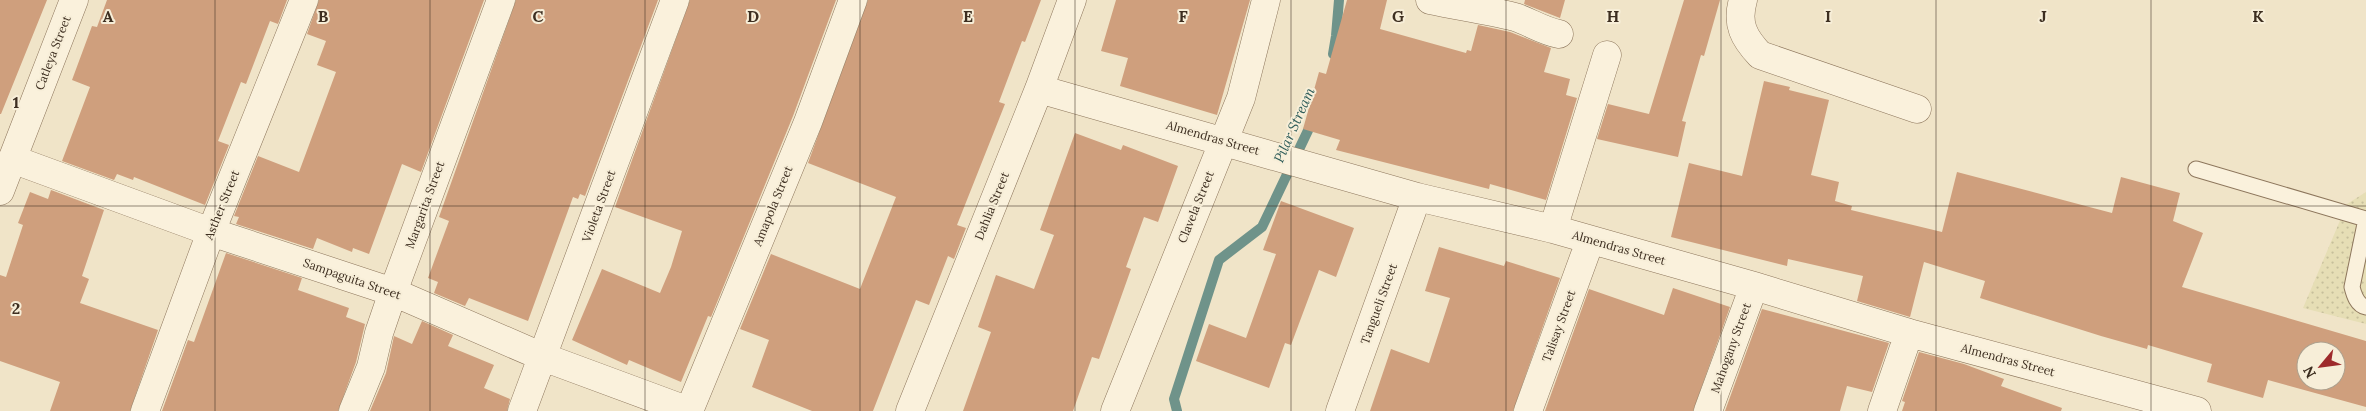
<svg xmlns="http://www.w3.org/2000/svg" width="2366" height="411" font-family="Lora,serif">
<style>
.farmland{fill:url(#farmland-dots)}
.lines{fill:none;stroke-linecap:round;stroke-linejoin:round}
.stream{stroke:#6f938a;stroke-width:10}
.building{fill:#cf9f7d;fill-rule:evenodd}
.lane-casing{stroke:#8d765c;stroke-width:17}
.street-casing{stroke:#8d765c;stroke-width:29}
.lane{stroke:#faf1dc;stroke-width:15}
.street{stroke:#faf1dc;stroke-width:28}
.grid{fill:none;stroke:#3d2e20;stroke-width:1;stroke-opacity:0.55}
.labels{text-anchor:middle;stroke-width:4;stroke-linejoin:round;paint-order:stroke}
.street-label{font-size:12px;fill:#3d2e20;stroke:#f7eed8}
.water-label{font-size:14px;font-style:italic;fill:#2f5d5a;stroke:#f7eed8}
.grid-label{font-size:16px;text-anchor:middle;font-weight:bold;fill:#3d2e20;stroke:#f7eed8;stroke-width:4;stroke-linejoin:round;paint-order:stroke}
</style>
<defs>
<pattern id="farmland-dots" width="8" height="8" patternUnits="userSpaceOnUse" patternTransform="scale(1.25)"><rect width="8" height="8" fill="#e6deb5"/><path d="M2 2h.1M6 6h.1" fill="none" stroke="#c6bf9b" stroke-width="1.8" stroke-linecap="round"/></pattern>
</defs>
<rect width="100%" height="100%" fill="#f0e4c8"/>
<path class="farmland" d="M2366 192V324L2303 308 2347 204Z"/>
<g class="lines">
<path class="stream" d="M1333 54 1336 36 1339 0
M1177 411 1174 399 1219 260 1262 227 1313 120"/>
</g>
<path class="building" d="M0 0H47L1 114H0Z
M107 0H287L278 24 270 21 246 84 241 82 218 141 229 145 205 205 134 177 133 180 117 174 114 180 62 161 90 87 72 80 92 26 97 27Z
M319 0H484L421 172 402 164 369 254 353 248 352 252 317 238 313 249 236 224 239 217 234 216 258 156 299 172 336 72 317 65 326 41 307 34Z
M516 0H658L585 196 580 194 578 199 573 197 528 321 469 298 465 306 434 293 438 282 428 278 449 221 439 217Z
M690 0H836L793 116 711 317 708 316 681 382 629 360 627 365 572 340 602 269 660 293 671 267 682 231 615 207Z
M868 0H1041L1025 42 1022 41 999 102 1005 104 957 225 966 228 954 259 948 256 929 305 916 300 873 411H812L752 387 769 340 740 329 771 254 860 289 896 197 808 163Z
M1116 0H1250L1217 115 1120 86 1128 58 1101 51Z
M1347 0H1387L1380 29 1466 53 1467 50 1471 51 1478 25 1510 32 1551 48 1544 72 1570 79 1566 95 1577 98 1546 200 1490 184 1489 189 1336 150 1340 140 1303 129 1319 72 1326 74Z
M1525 0H1565L1560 18 1524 4Z
M1684 0H1720L1704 56 1701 55 1682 121 1686 122 1678 157 1597 139 1608 104 1649 114Z
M1764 81 1790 87 1789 90 1829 100 1811 175 1839 182 1835 201 1852 206 1851 210 1942 232 1957 172 2112 213 2121 177 2180 193 2173 221 2203 233 2182 287 2366 341V407L2268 380 2263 398 2207 382 2212 364 2148 345 2147 349 2101 336 1980 298 1985 281 1924 262 1910 317 1857 301 1863 276 1788 259 1787 266 1671 237 1689 163 1742 176ZM2306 351H2336V381H2306Z
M1075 133 1121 150 1123 145 1178 166 1158 222 1144 217 1126 267 1131 269 1099 359 1092 357 1073 411H963L991 332 978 327 996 275 1034 289 1054 235 1040 230Z
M51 190 104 210 82 276 89 279 80 303 158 330 130 411H50L60 382 0 361V275L6 277 23 225 18 223 30 192 48 199Z
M1281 201 1354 228 1336 277 1319 270 1291 345 1285 343 1269 388 1196 361 1209 324 1246 338 1276 254 1263 250Z
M1439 247 1504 266 1506 261 1560 278 1513 411H1370L1391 349 1429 363 1450 298 1425 291Z
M226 253 302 278 298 290 349 308 346 317 365 324 356 362 338 411H162L188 340 194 342Z
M1673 288 1730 307 1693 411H1545L1589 289 1664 315Z
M1762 309 1889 343 1872 392 1847 386 1840 411H1725Z
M422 321 453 335 448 346 494 365 484 388 510 399 507 411H370L386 373 394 336 412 344Z
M1919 352 1964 364 2004 379 2001 386 2062 408 2061 411H1902L1905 402 1902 401Z"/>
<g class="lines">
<g class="lane-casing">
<path id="lane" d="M2196 169 2366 219 2352 287C2354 295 2357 305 2366 307"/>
</g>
<g class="street-casing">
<path id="street" d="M1430 0C1458 6 1487 10 1515 17 1530 22 1543 31 1559 34
M1743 0C1736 24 1744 38 1760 55L1917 109
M1039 89 1417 197 1553 229 1754 286 1909 333 2197 411
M12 159 211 232 393 292 543 357 689 411
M0 191 74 0
M1553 229 1607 55
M145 411 211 232 304 0
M353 411 371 367 379 333 393 292 501 0
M522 411 675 0
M689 411 808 122 853 0
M910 411 1039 89 1072 0
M1115 411 1241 98 1266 0
M1340 411 1417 197
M1528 411 1590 241
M1708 411 1754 286
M1882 411 1909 333"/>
</g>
<use href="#lane" class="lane"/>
<use href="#street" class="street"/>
</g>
<path class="grid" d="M215 0V411M430 0V411M645 0V411M860 0V411M1075 0V411M1291 0V411M1506 0V411M1721 0V411M1936 0V411M2151 0V411M0 206H2366"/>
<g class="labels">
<g class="street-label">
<text transform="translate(53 53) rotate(-69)" y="4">Catleya Street</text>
<text transform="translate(1213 138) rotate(16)" y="4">Almendras Street</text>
<text transform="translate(222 205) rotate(-68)" y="4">Asther Street</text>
<text transform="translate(425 205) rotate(-70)" y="4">Margarita Street</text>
<text transform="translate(599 206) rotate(-70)" y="4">Violeta Street</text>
<text transform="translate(773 206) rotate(-68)" y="4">Amapola Street</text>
<text transform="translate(992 206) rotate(-68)" y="4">Dahlia Street</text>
<text transform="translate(1196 207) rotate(-68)" y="4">Clavela Street</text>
<text transform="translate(1619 248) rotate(16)" y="4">Almendras Street</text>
<text transform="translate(352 279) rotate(19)" y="4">Sampaguita Street</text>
<text transform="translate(1379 304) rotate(-70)" y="4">Tangueli Street</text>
<text transform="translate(1559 326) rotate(-70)" y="4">Talisay Street</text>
<text transform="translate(1731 348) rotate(-70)" y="4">Mahogany Street</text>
<text transform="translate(2008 360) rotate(15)" y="4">Almendras Street</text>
</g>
<g class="water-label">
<text transform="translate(1294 125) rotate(-66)" y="5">Pilar Stream</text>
</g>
</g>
<g class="grid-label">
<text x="108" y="22">A</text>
<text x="323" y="22">B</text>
<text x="538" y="22">C</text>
<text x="753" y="22">D</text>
<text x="968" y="22">E</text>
<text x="1183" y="22">F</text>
<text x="1398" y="22">G</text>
<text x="1613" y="22">H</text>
<text x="1828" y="22">I</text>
<text x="2043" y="22">J</text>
<text x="2258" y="22">K</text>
<text x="16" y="108">1</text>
<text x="16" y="314">2</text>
</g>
<g transform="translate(2321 366) rotate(241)"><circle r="24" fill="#f7eed8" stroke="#ada18e"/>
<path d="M0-4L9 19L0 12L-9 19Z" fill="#9e2a2b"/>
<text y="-8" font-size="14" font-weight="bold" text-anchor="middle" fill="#3d2e20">N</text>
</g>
</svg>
